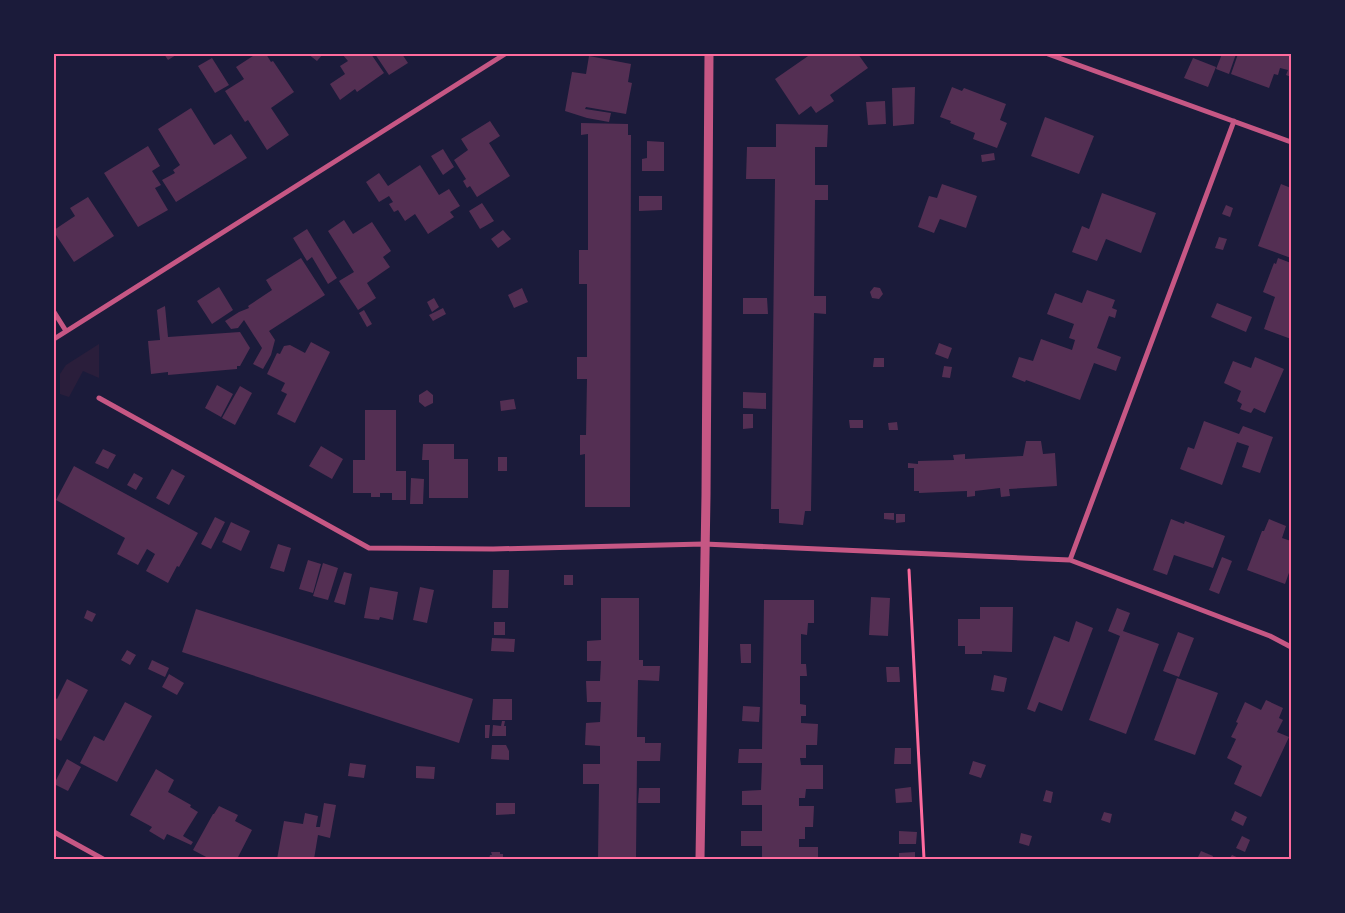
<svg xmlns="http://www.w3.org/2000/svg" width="1345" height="913" font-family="'Varela Round',sans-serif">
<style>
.green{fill:#2a1e3b}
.building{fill:#542f53}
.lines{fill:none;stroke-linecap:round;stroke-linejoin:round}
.path{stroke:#ff6b9d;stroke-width:3}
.minor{stroke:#c65784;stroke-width:5}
.tertiary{stroke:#c65784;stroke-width:9}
.neatline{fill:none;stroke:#ff6b9d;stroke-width:2}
</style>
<rect width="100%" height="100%" fill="#1b1b3a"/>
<path class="green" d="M99 344V378L83 371 69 397 60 394V374L66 365Z"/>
<path class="building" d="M164 54H175L176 55 168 60Z
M256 54H266L271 62 273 61 294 92 271 108 289 135 267 150 248 120 245 122 225 91 244 79 236 67Z
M308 54H323L317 61Z
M342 54H371L384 73 357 92 355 89 340 100 330 84 345 74 340 66 348 61Z
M375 54H402L408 63 389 75Z
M811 54H858L868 68 830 95 834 101 816 113 811 106 799 115 775 79Z
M1222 54H1236L1229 74 1216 69Z
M1238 54H1291V77L1286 75 1288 70 1280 68 1278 75 1274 74 1269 88 1231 74Z
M589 56 631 64 628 82 632 83 626 114 586 107 585 109 611 113 609 122 587 118 565 111 572 72 586 74Z
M212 58 229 85 215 93 198 66Z
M1193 58 1216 67 1208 87 1184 78Z
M915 87 914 124 893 126 892 88Z
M952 87 962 91 964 88 1006 104 1000 120 1007 123 997 148 973 139 975 133 950 123 951 121 940 117Z
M885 101 886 124 868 125 866 102Z
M191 108 214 145 231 134 247 158 176 202 162 180 175 173 173 170 180 165 158 129Z
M1045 117 1094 136 1079 174 1031 156Z
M490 121 500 136 489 143 510 176 477 197 470 186 467 188 463 181 466 179 454 160 468 150 461 139Z
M581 123 628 124V135H631L630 507H585V454L580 455V435H586L587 379H577V357H587V284H579V250H588V134L581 135Z
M776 124 828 125 827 147H815V185H828V200H815L814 296H826V314L814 313 811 511H805L803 525 779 523V509H771L775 179H746L747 147H776Z
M647 141 664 142V171H642V159L647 158Z
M148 146 160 166 152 171 161 185 155 188 168 210 138 227 104 173Z
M443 149 454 167 443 175 431 156Z
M994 153 995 160 982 162 981 155Z
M420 165 439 195 449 189 460 206 450 212 454 217 428 234 415 214 405 221 398 210 394 212 389 204 393 202 389 196 379 202 366 182 379 173 388 186Z
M942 184 977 196 966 228 940 219 934 233 918 227 929 196 937 198Z
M1281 184 1291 188V258L1258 246Z
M1102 193 1156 213 1141 253 1106 239 1097 261 1072 252 1082 226 1089 229Z
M639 196H662V210L639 211Z
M88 197 114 236 74 262 54 232V230L75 216 70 208Z
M482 203 494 221 480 229 469 211Z
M1226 205 1233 208 1230 217 1222 214Z
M344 220 353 234 372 222 391 251 383 257 390 267 367 283 376 298 358 310 339 281 354 272 328 231Z
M307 229 337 278 328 284 312 257 307 261 293 238Z
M503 230 511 239 498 248 491 239Z
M1219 237 1227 239 1223 250 1215 248Z
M301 258 325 295 269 331 275 340 271 355 263 369 253 364 262 348 244 320 238 328 231 329 225 321 239 312 249 308 248 306 272 290 266 280Z
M1278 258 1291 263V339L1264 329 1275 297 1263 292 1274 263 1276 264Z
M219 287 233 310 212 324 197 301Z
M874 287 880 288 883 294 879 299 872 298 870 292Z
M522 288 528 302 514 308 508 295Z
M1087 290 1115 300 1112 308 1117 310 1115 318 1109 316 1097 348 1121 357 1116 371 1094 363 1080 400 1026 380 1025 382 1012 377 1019 357 1033 361 1041 339 1072 350 1075 340 1069 338 1074 324 1047 314 1055 293 1082 303Z
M434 298 439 307 432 312 427 302Z
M743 298H767L768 314H743Z
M1217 303 1252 317 1246 332 1211 317Z
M165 306 168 337 240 332 250 348 240 366H237V369L168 375V372L151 374 148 341 160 340 157 310Z
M443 308 446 314 433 321 429 315Z
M364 310 372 324 367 327 359 313Z
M311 342 330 352 295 423 277 414 287 394 281 391 285 383 267 374 277 353 280 354 284 346 290 345 305 353Z
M939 343 952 348 948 359 935 354Z
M1255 357 1284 369 1265 413 1254 408 1251 413 1240 409 1242 404 1237 401 1241 391 1224 383 1233 361 1251 368Z
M874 358H884V367H873Z
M944 366 952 367 950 378 942 377Z
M217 385 233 394 221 417 205 408Z
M240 386 252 393 235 425 222 418Z
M427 390 433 395V403L425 407 419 402V395Z
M743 392 766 393V409L743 408Z
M514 399 516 409 501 411 500 401Z
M365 410H396V471H406V500H392V493H380V497H371V493H353V460H365Z
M743 414H753V428L743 429Z
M849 420H863V428H850Z
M1204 421 1239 434 1243 426 1273 437 1260 473 1242 467 1249 446 1237 442 1222 485 1180 469 1188 447 1194 449Z
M897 422 898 430H889L888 423Z
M1026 441H1041L1043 454 1055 453 1057 486 1009 489 1010 496 1001 497 1000 488 975 491V496L967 497V491L919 493V491H914V468H908V463L918 464V461L954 460 953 455 965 454V459L1023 456Z
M423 444H454V459H468V498H429V460H422Z
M321 446 343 459 332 479 309 466Z
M103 449 116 455 108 469 95 463Z
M498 457H507V471H498Z
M74 466 198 533 179 567 177 566 168 583 146 571 155 554 147 549 138 565 117 554 125 538 56 500Z
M172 469 185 476 169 505 156 498Z
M134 473 143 478 136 490 127 485Z
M411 478 424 479 423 504H410Z
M884 513H894V520L884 519Z
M896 514H905V522L896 523Z
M215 517 225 522 211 549 201 544Z
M1171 519 1184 524 1185 521 1225 536 1213 568 1174 555 1167 575 1153 570Z
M1269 519 1286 526 1282 538 1291 541V567L1285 584 1247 570 1262 531H1264Z
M231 522 250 531 241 551 222 542Z
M278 544 291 548 284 572 270 568Z
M1222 557 1232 561 1219 594 1209 590Z
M308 560 321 564 313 593 299 589Z
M323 563 338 568 328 600 313 596Z
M493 570H509L508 608H492Z
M344 572 352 574 345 605 334 602Z
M564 575H573V585H564Z
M370 587 398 592 393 620 380 617 379 620 364 618Z
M420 587 434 590 427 623 413 620Z
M871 597 890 598 888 636 869 635Z
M601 598H639V660H643V666H660L659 681 638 680 637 737H645V743H661L660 761H637L636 859H598L599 784H583V764H600V746L585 745 586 723 600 722 601 702H587L586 681H600L601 661H587V641L601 640Z
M764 600H814V623H808L807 635 801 634V664H806L807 676H800V704L806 705V716H801V723L818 724 817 745H806V758H800L801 765H823V789H806L805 798H799V806H814L813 827H805V839H799V847H818V859H762V846H741V831H762V805H742V791L761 790 762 763H738L739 749H762Z
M980 607H1013L1012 652 982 651V654H965V646H958V619H980Z
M1117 608 1130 613 1123 631 1159 644 1126 734 1089 720 1120 636 1108 631Z
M196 609 473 699 459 743 182 652Z
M87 610 96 614 92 622 84 618Z
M1076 621 1093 628 1062 711 1039 702 1035 712 1027 709 1054 636 1069 642Z
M494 622H505V635H494Z
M1178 632 1194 638 1179 677 1163 671Z
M492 638 515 639 514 652 491 651Z
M740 644H751V663H741Z
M127 650 136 655 130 665 121 660Z
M152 660 169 668 165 677 148 669Z
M886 667H899L900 682H887Z
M169 674 184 683 177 695 162 687Z
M994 675 1007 678 1004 692 991 690Z
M1177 678 1218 693 1195 755 1154 740Z
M67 679 88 690 61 741 54 737V697L57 699Z
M493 699H512V720H492Z
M1266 700 1283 708 1279 718 1283 720 1277 732 1289 737 1261 797 1234 784 1242 766 1227 758 1236 739 1231 737 1238 723 1236 722 1245 702 1261 710Z
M125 702 152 716 117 782 80 763 94 736 104 741Z
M743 706 760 707 759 722 742 721Z
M502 721H505L504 726H506V736H492L493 725 501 726Z
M485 725H490L489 738H485Z
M492 745H506L509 751V760L491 759Z
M895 748H911V764H894Z
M67 759 81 767 68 791 54 784Z
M973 761 986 765 981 778 969 774Z
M350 763 366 765 364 778 348 776Z
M416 766 435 767 434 779 416 778Z
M156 769 174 780 168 792 191 805 190 807 198 812 183 836 193 842 191 845 167 834 164 840 149 831 152 827 130 815Z
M911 787 912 802 896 803 895 789Z
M639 788H660V803H638Z
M1046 790 1053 792 1051 803 1043 801Z
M324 803 336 805 330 838 318 835 314 859H277L284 821 303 824 305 813 318 816 316 827H320Z
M496 803H515V814L496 815Z
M219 806 238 815 235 821 252 830 237 859H210L193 850 213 814H214Z
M1235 811 1247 817 1243 826 1231 820Z
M1104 812 1112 814 1110 823 1101 820Z
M899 831 917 832 916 844H899Z
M1021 833 1032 836 1029 846 1019 843Z
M1242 836 1250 840 1245 852 1236 848Z
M1201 851 1213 856 1212 859H1197Z
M491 852H500V854H503V859H489L490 855H492Z
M915 852V859H899V853Z
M1232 855 1241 859H1229Z"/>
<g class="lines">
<path class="path" d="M909 570 924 859"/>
<path class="minor" d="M1048 54 1291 142
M54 312 66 331
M54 339 505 54
M99 398 369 548 493 549 704 544 1070 560 1270 636 1291 647
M1070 560 1234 121
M54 832 103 859"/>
<path class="tertiary" d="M700 859 706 495 709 54"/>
</g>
<rect width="1345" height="913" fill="none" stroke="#1b1b3a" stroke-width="110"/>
<rect x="55" y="55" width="1235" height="803" class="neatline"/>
</svg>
